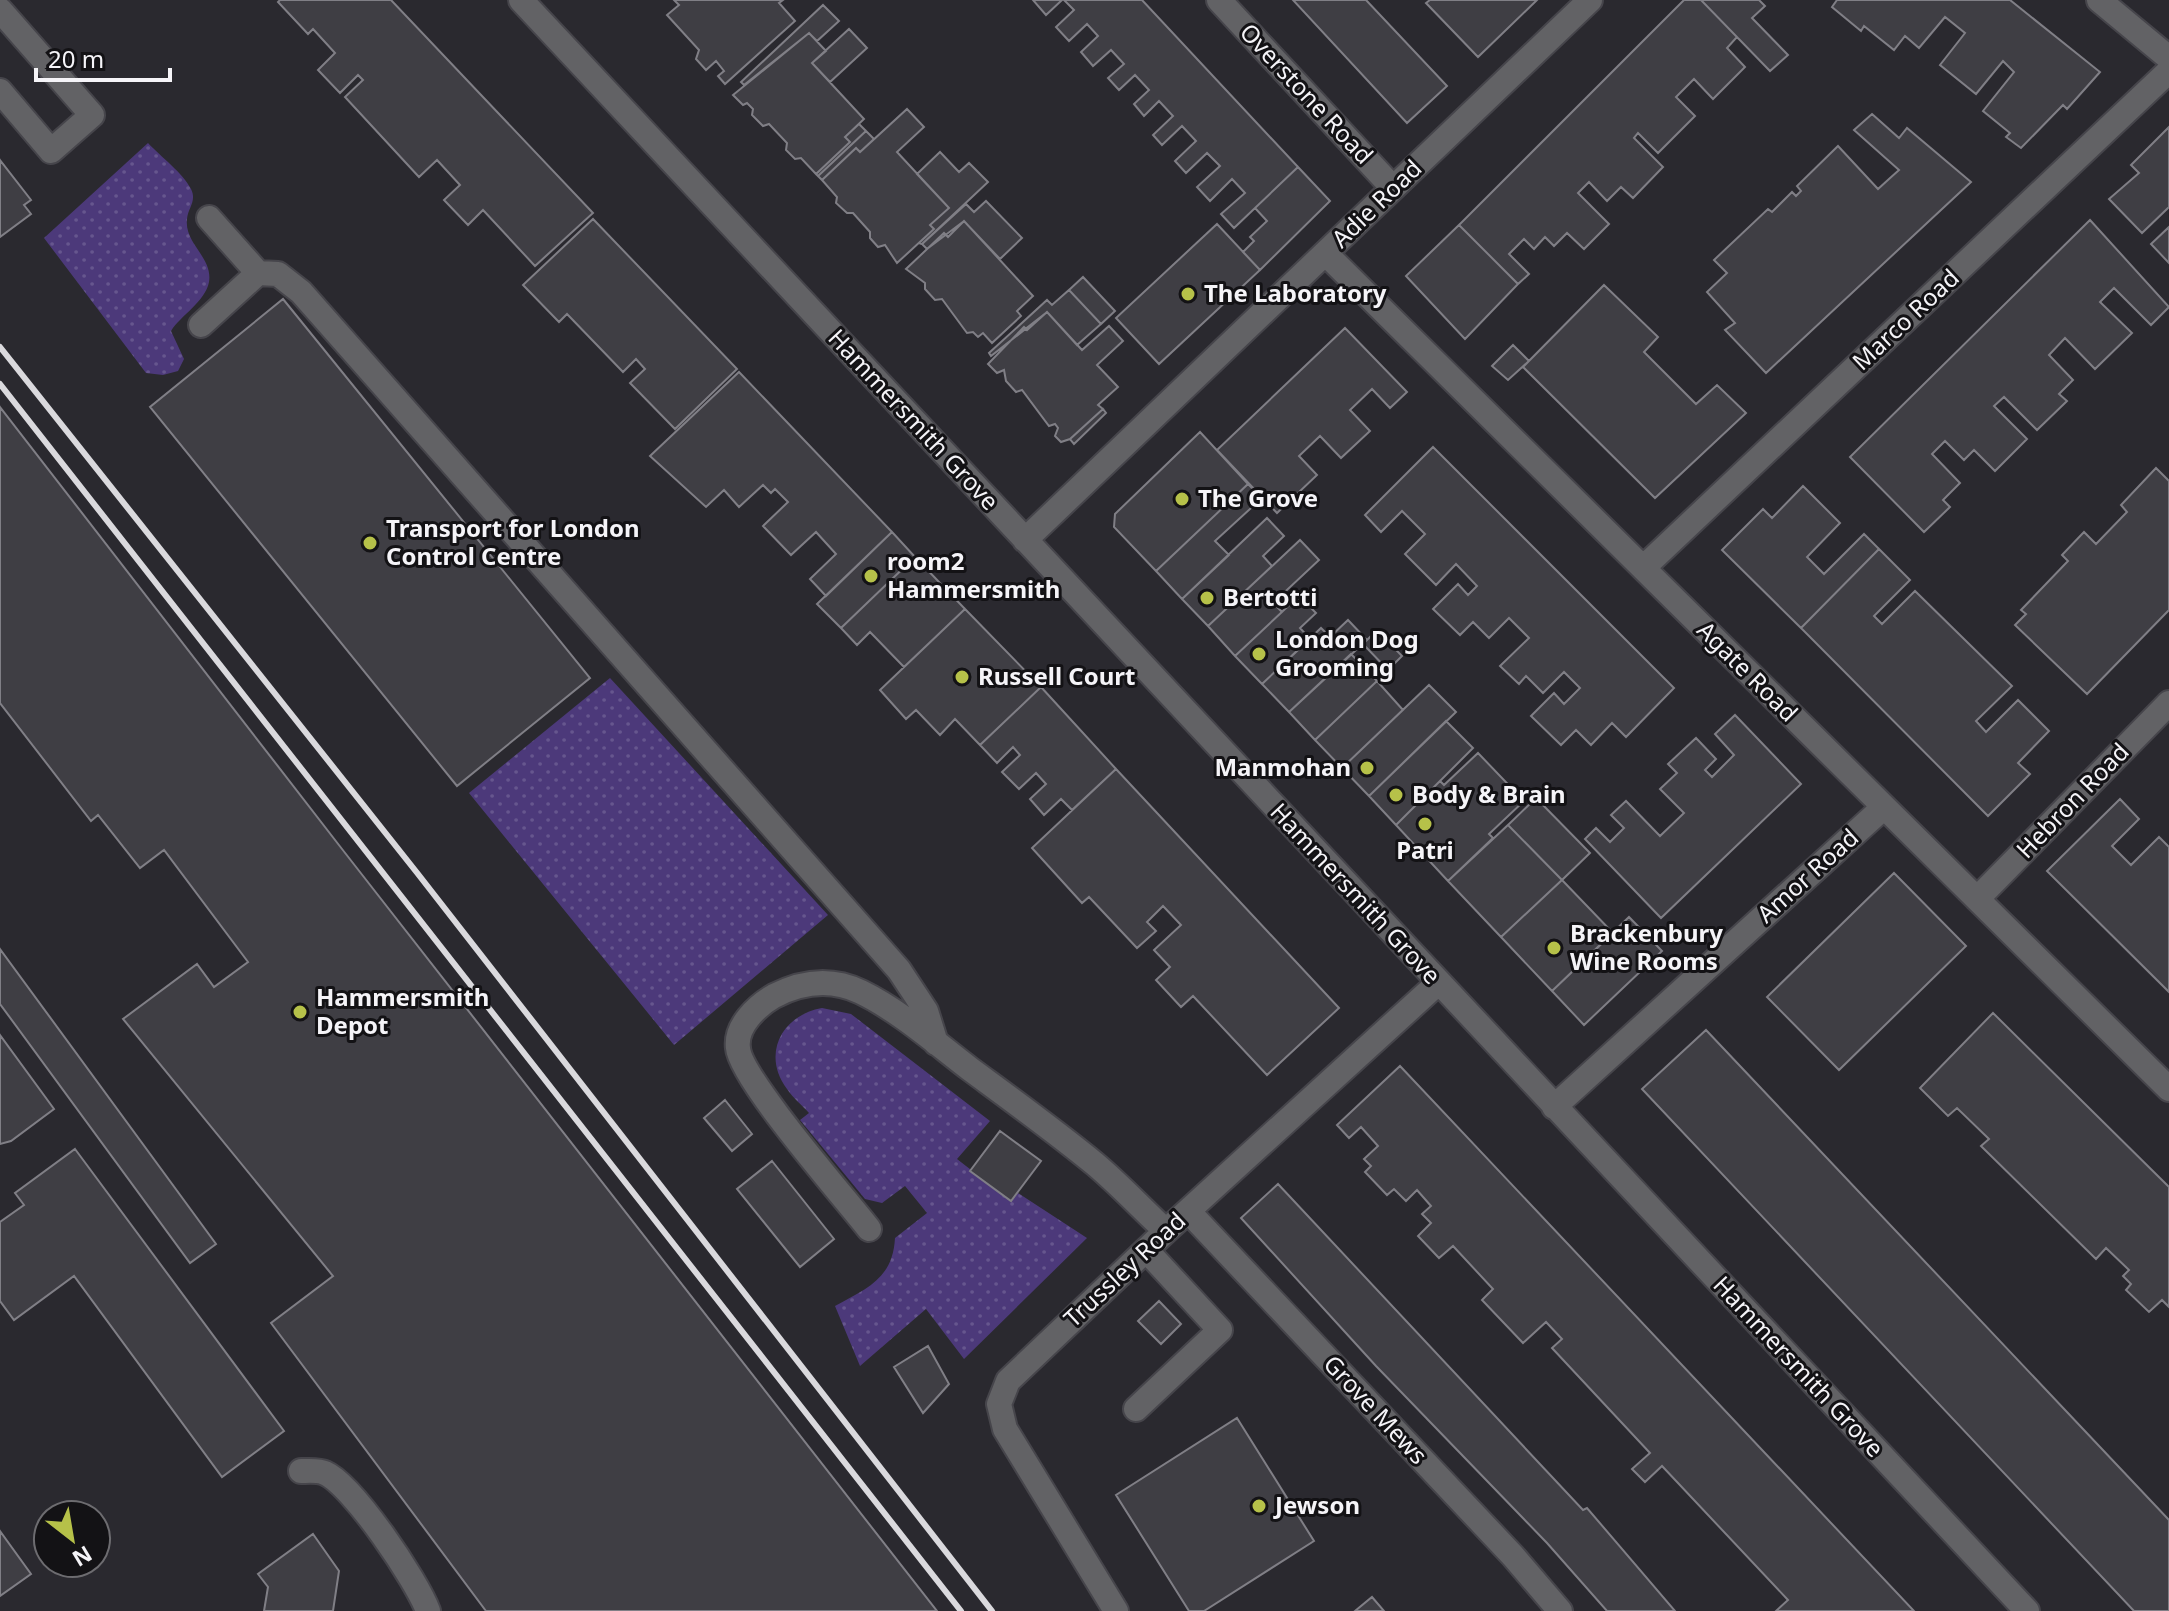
<svg xmlns="http://www.w3.org/2000/svg" width="2169" height="1611" font-family="'Noto Sans',sans-serif">
<style>
.grass{fill:url(#grass-dots)}
.building{fill:#3f3e44;stroke:#807f86;stroke-width:2}
.lines{fill:none;stroke-linecap:round;stroke-linejoin:round}
.minor-casing{stroke:#46454b;stroke-width:28}
.minor{stroke:#626265;stroke-width:24}
.rail{stroke:#dad9dd;stroke-width:6}
.poi-dot{fill:#b6c149;stroke:#131215;stroke-width:3}
.labels{text-anchor:middle;stroke-width:6;stroke-linejoin:round;paint-order:stroke}
.street-label{font-size:24px;fill:#f5f4f8;stroke:#131215}
.poi-label{font-size:24px;font-weight:bold;fill:#f5f4f8;stroke:#131215;text-anchor:start}
</style>
<defs>
<pattern id="grass-dots" width="8" height="8" patternUnits="userSpaceOnUse" patternTransform="scale(2)"><rect width="8" height="8" fill="#4c397a"/><path d="M2 2h.1M6 6h.1" fill="none" stroke="#66568e" stroke-width="1.8" stroke-linecap="round"/></pattern>
</defs>
<rect width="100%" height="100%" fill="#2a292f"/>
<path class="grass" d="M148 143C161 157 183 173 191 189 197 201 188 208 187 219 184 244 213 257 209 282 205 302 181 315 171 331L184 359 178 371 163 375 146 373 44 238Z
M610 678 828 915 674 1045 469 793Z
M822 1008 851 1014 990 1121 957 1159 1011 1201 1018 1193 1087 1238 964 1359 926 1309 860 1366 835 1306C868 1288 893 1278 895 1238L927 1213 905 1186 882 1203 865 1199 800 1120 809 1113C802 1105 793 1098 787 1089 761 1054 782 1015 822 1008Z"/>
<path class="building" d="M280 0H391L593 213 535 266 483 210 468 225 444 200 460 185 437 160 419 177 345 97 363 80 358 75 340 93 318 70 335 53 313 29 308 34 278 2Z
M674 0H783L779 3 795 21 725 84 718 76 724 71 716 61 706 70 696 59 699 50 667 15 679 5Z
M1033 0H1062L1046 15Z
M1064 0H1142L1298 167 1234 228 1221 214 1245 193 1232 179 1210 201 1197 187 1220 166 1207 153 1186 173 1175 161 1196 141 1182 126 1162 145 1153 135 1173 116 1159 101 1144 116 1134 104 1149 90 1135 75 1119 90 1108 78 1124 64 1111 50 1093 66 1081 52 1098 36 1087 24 1069 41 1056 27 1074 10Z
M1293 0H1366L1447 86 1407 123Z
M1430 0H1537L1478 57 1426 3Z
M1684 0H1701L1737 37 1727 48 1745 67 1713 99 1694 79 1676 97 1695 116 1658 153 1638 133 1634 138 1663 167 1633 198 1621 187 1607 201 1589 182 1578 193 1609 224 1584 249 1567 233 1554 246 1545 237 1534 249 1524 239 1509 254 1529 274 1518 284 1459 225Z
M1701 0H1759L1765 6 1752 18 1788 55 1770 71Z
M1837 0H2010L2100 72 2067 109 2063 105 2021 148 2006 137 2010 133 1983 111 2014 72 2003 61 1976 94 1940 65 1965 33 1945 17 1919 48 1905 36 1894 50 1864 26 1861 31 1832 7Z
M823 5 839 21 817 41 809 33 744 85 741 82Z
M849 29 867 48 830 82 812 63Z
M809 33 826 51 812 63 864 119 845 137 850 142 816 174 801 158 795 159 786 150 787 143 769 124 763 126 752 115 753 109 747 103 743 105 733 95Z
M907 109 924 127 897 152 949 208 930 225 934 229 897 263 885 245 878 247 870 238V232L853 213H847L836 203 837 197 822 180 856 148 860 152Z
M1872 114 1899 138 1907 128 1971 182 1766 373 1725 330 1735 323 1707 292 1727 273 1714 260 1768 209 1772 212 1792 192 1796 196 1801 191 1797 186 1838 146 1878 189 1889 179 1899 170 1854 130Z
M859 124 866 131 818 176 816 174 850 142 845 137Z
M2169 127V207L2142 233 2109 199 2139 173 2131 165Z
M866 131 874 139 860 152 856 148 822 180 818 176Z
M940 152 959 172 969 163 988 182 922 244 919 243 934 229 930 225 949 208 917 174Z
M0 160 31 200 24 205 31 214 0 237Z
M1298 167 1330 201 1260 270 1243 252 1254 241 1250 237 1267 221 1255 208Z
M986 201 1022 238 1000 259 964 221 927 249 922 244 966 204 974 212Z
M593 219 737 369 675 429 630 383 645 369 636 359 623 372 567 314 559 322 523 285Z
M2090 220 2169 307 2151 325 2114 288 2100 302 2132 333 2095 369 2065 338 2049 355 2073 380 2059 394 2067 401 2037 430 2004 397 1994 406 2027 439 1995 471 1974 450 1964 460 1945 441 1932 454 1960 483 1943 500 1950 507 1924 532 1850 457Z
M964 221 1033 296 1017 311 1021 316 992 343 983 333 978 337 973 332 967 333 942 299 935 300 925 289V283L906 269 944 233 948 237Z
M1217 224 1260 270 1159 364 1116 318Z
M1459 225 1518 284 1465 339 1406 276Z
M2169 227V263L2151 244Z
M1083 277 1115 311 1101 324 1069 290Z
M1604 285 1658 337 1644 352 1696 404 1717 385 1746 413 1655 498 1523 367Z
M1069 290 1101 324 1077 345 1047 312 991 356 989 353 1047 300 1052 305Z
M283 299 590 678 457 786 150 407Z
M1047 312 1082 350 1109 326 1123 341 1097 365 1118 387 1098 405 1103 409 1070 439 1061 442 1055 436 1058 428 1055 424 1049 426 1022 390 1016 392 1006 381 1004 370 997 373 988 364 1024 327 1027 330Z
M1345 328 1407 392 1390 408 1372 389 1350 410 1370 431 1341 458 1320 436 1299 456 1317 475 1277 513 1217 450Z
M1513 345 1529 361 1508 380 1492 366Z
M739 372 892 532 826 596 810 579 836 554 816 532 791 555 763 526 788 502 775 489 771 493 763 485 739 507 724 490 706 507 650 456Z
M0 407 342 849 937 1611H486L271 1323 333 1276 123 1019 197 964 214 987 248 962 164 850 140 868 98 815 91 821 0 703Z
M1103 409 1106 413 1074 444 1070 439Z
M1200 432 1248 484 1156 571 1114 527 1115 514Z
M1433 447 1674 688 1626 737 1612 723 1591 745 1576 730 1561 745 1531 716 1554 693 1564 704 1580 688 1564 672 1543 693 1526 676 1519 684 1500 666 1529 638 1509 618 1489 638 1473 622 1460 635 1433 609 1458 584 1468 595 1477 586 1456 564 1436 585 1405 554 1425 534 1402 511 1381 532 1365 515Z
M2156 468 2169 481V610L2087 694 2015 625 2026 614 2021 610 2068 561 2062 555 2084 532 2096 544 2127 512 2121 505Z
M1248 484 1262 498 1215 541 1229 555 1182 599 1156 571Z
M1803 486 1840 523 1807 557 1824 574 1864 534 1879 549 1801 628 1722 550 1763 509 1772 518Z
M1267 518 1284 536 1263 556 1272 566 1208 626 1182 599Z
M892 532 915 557 841 628 817 604Z
M1300 540 1319 560 1273 603 1282 612 1235 656 1208 626Z
M1879 549 1910 580 1874 616 1882 624 1915 591 2012 686 1976 721 1986 732 2018 700 2049 731 2018 763 2030 774 1988 816 1801 628Z
M915 557 965 609 904 667 870 632 857 645 841 628Z
M1299 596 1316 613 1300 628 1310 639 1262 684 1235 656Z
M965 609 1041 687 980 745 955 719 940 735 916 710 906 719 880 690Z
M1348 620 1367 640 1289 712 1262 684 1321 628 1330 637Z
M1377 630 1402 656 1388 670 1363 644Z
M1351 654 1377 681 1315 740 1289 712Z
M1377 681 1403 710 1342 768 1315 740Z
M1429 685 1456 712 1369 796 1342 768Z
M1041 687 1116 769 1072 810 1061 799 1044 815 1030 799 1046 784 1036 773 1019 789 1002 772 1020 755 1013 747 997 763 980 745Z
M1735 715 1801 784 1661 918 1585 839 1596 828 1610 842 1624 828 1611 815 1626 801 1660 836 1684 813 1660 789 1677 773 1668 764 1696 738 1716 759 1705 770 1712 777 1734 755 1715 734Z
M1446 721 1473 748 1396 825 1369 796Z
M1478 753 1524 801 1489 834 1493 838 1448 881 1396 825 1440 781 1444 785Z
M1116 769 1339 1008 1267 1075 1193 996 1181 1007 1156 980 1170 967 1154 950 1181 925 1163 906 1147 922 1156 931 1137 948 1089 897 1082 903 1032 848Z
M1536 798 1590 853 1562 880 1508 825Z
M2120 799 2139 819 2112 846 2131 865 2159 837 2169 847V992L2047 871Z
M1508 825 1562 880 1501 937 1448 881Z
M1894 873 1966 946 1839 1070 1767 997Z
M1562 880 1613 933 1552 991 1501 937Z
M1629 917 1662 951 1584 1025 1552 991Z
M0 949 216 1244 190 1263 0 1004Z
M1993 1013 2169 1187V1307L2162 1300 2149 1312 2126 1290 2131 1284 2123 1276 2129 1270 2106 1248 2096 1259 1981 1146 1989 1139 1957 1108 1948 1116 1920 1088Z
M1706 1030 2169 1520V1611H2134L1642 1089Z
M0 1035 54 1109 11 1141 0 1144Z
M1400 1066 1914 1611H1776L1788 1600 1662 1466 1645 1482 1632 1469 1650 1453 1552 1348 1562 1339 1546 1322 1523 1343 1482 1300 1493 1289 1453 1246 1439 1258 1418 1236 1431 1223 1422 1214 1431 1206 1417 1190 1406 1201 1394 1189 1387 1195 1365 1172 1371 1166 1364 1159 1378 1146 1361 1127 1349 1138 1337 1125Z
M725 1100 752 1134 732 1151 704 1118Z
M1000 1131 1041 1161 1011 1201 970 1171Z
M75 1149 284 1431 222 1477 74 1276 14 1320 0 1301V1222L24 1205 15 1193Z
M772 1161 834 1239 800 1267 737 1189Z
M1278 1184 1583 1510 1587 1508 1675 1611H1607L1547 1543 1376 1366 1241 1218Z
M1159 1301 1181 1324 1161 1344 1138 1321Z
M928 1346 949 1384 923 1413 894 1367Z
M1237 1418 1314 1541 1204 1611H1189L1116 1495Z
M0 1531 31 1574 0 1596Z
M313 1534 339 1571 333 1611H264L268 1587 258 1574Z
M1372 1597 1384 1611H1355Z"/>
<g class="lines">
<g class="minor-casing">
<path id="minor" d="M521 0 2027 1611
M1219 0 1393 188
M2099 0 2169 58
M0 10 92 115 51 151 0 91
M209 218 258 273
M1326 254 2169 1089
M201 325 258 273 278 274 301 292 899 970 926 1011 936 1043
M1025 540 1590 0
M1643 568 2169 71
M1977 899 2169 703
M1554 1107 1884 807
M1188 1211 1513 1556 1560 1611
M869 1229C845 1198 740 1078 738 1048 735 1026 757 1006 774 996 803 981 832 978 861 992 900 1011 936 1043 970 1069 1012 1100 1055 1131 1095 1164 1120 1185 1142 1209 1166 1231
M1136 1409 1220 1330 1146 1250
M301 1471C308 1471 319 1470 325 1473 353 1485 417 1581 428 1611
M1116 1611 1005 1429 999 1404 1008 1381 1166 1231 1438 983"/>
</g>
<use href="#minor" class="minor"/>
<path class="rail" d="M0 347 418 874 992 1611
M0 384 961 1611"/>
</g>
<g class="poi-dot">
<circle cx="1188" cy="294" r="8"/>
<circle cx="1182" cy="499" r="8"/>
<circle cx="370" cy="543" r="8"/>
<circle cx="871" cy="576" r="8"/>
<circle cx="1207" cy="598" r="8"/>
<circle cx="1259" cy="654" r="8"/>
<circle cx="962" cy="677" r="8"/>
<circle cx="1367" cy="768" r="8"/>
<circle cx="1396" cy="795" r="8"/>
<circle cx="1425" cy="824" r="8"/>
<circle cx="1554" cy="948" r="8"/>
<circle cx="300" cy="1012" r="8"/>
<circle cx="1259" cy="1506" r="8"/>
</g>
<g class="labels">
<g class="street-label">
<text transform="translate(1306 94) rotate(47)" y="8">Overstone Road</text>
<text transform="translate(1377 204) rotate(-44)" y="8">Adie Road</text>
<text transform="translate(1906 320) rotate(-43)" y="8">Marco Road</text>
<text transform="translate(913 420) rotate(47)" y="8">Hammersmith Grove</text>
<text transform="translate(1747 672) rotate(45)" y="8">Agate Road</text>
<text transform="translate(2073 801) rotate(-46)" y="8">Hebron Road</text>
<text transform="translate(1808 876) rotate(-42)" y="8">Amor Road</text>
<text transform="translate(1355 894) rotate(47)" y="8">Hammersmith Grove</text>
<text transform="translate(1125 1270) rotate(-43)" y="8">Trussley Road</text>
<text transform="translate(1798 1367) rotate(47)" y="8">Hammersmith Grove</text>
<text transform="translate(1375 1410) rotate(47)" y="8">Grove Mews</text>
</g>
<g class="poi-label">
<text x="1204" y="302">The Laboratory</text>
<text x="1198" y="507">The Grove</text>
<text x="386" y="537">Transport for London<tspan x="386" dy="28">Control Centre</tspan></text>
<text x="887" y="570">room2<tspan x="887" dy="28">Hammersmith</tspan></text>
<text x="1223" y="606">Bertotti</text>
<text x="1275" y="648">London Dog<tspan x="1275" dy="28">Grooming</tspan></text>
<text x="978" y="685">Russell Court</text>
<text x="1351" y="776" text-anchor="end">Manmohan</text>
<text x="1412" y="803">Body &amp; Brain</text>
<text x="1425" y="859" text-anchor="middle">Patri</text>
<text x="1570" y="942">Brackenbury<tspan x="1570" dy="28">Wine Rooms</tspan></text>
<text x="316" y="1006">Hammersmith<tspan x="316" dy="28">Depot</tspan></text>
<text x="1275" y="1514">Jewson</text>
</g>
</g>
<g transform="translate(72 1539) rotate(149)"><circle r="38" fill="#131215" stroke="#6d6c70" stroke-width="2"/>
<path d="M0-6L14 30L0 20L-14 30Z" fill="#b6c149"/>
<text y="-12" font-size="22" font-weight="bold" text-anchor="middle" fill="#f5f4f8">N</text>
</g>
<path d="M36 68v12h134v-12" fill="none" stroke="#f5f4f8" stroke-width="4"/>
<text x="48" y="68" font-size="24" fill="#f5f4f8" stroke="#131215" stroke-width="6" paint-order="stroke">20 m</text>
</svg>
